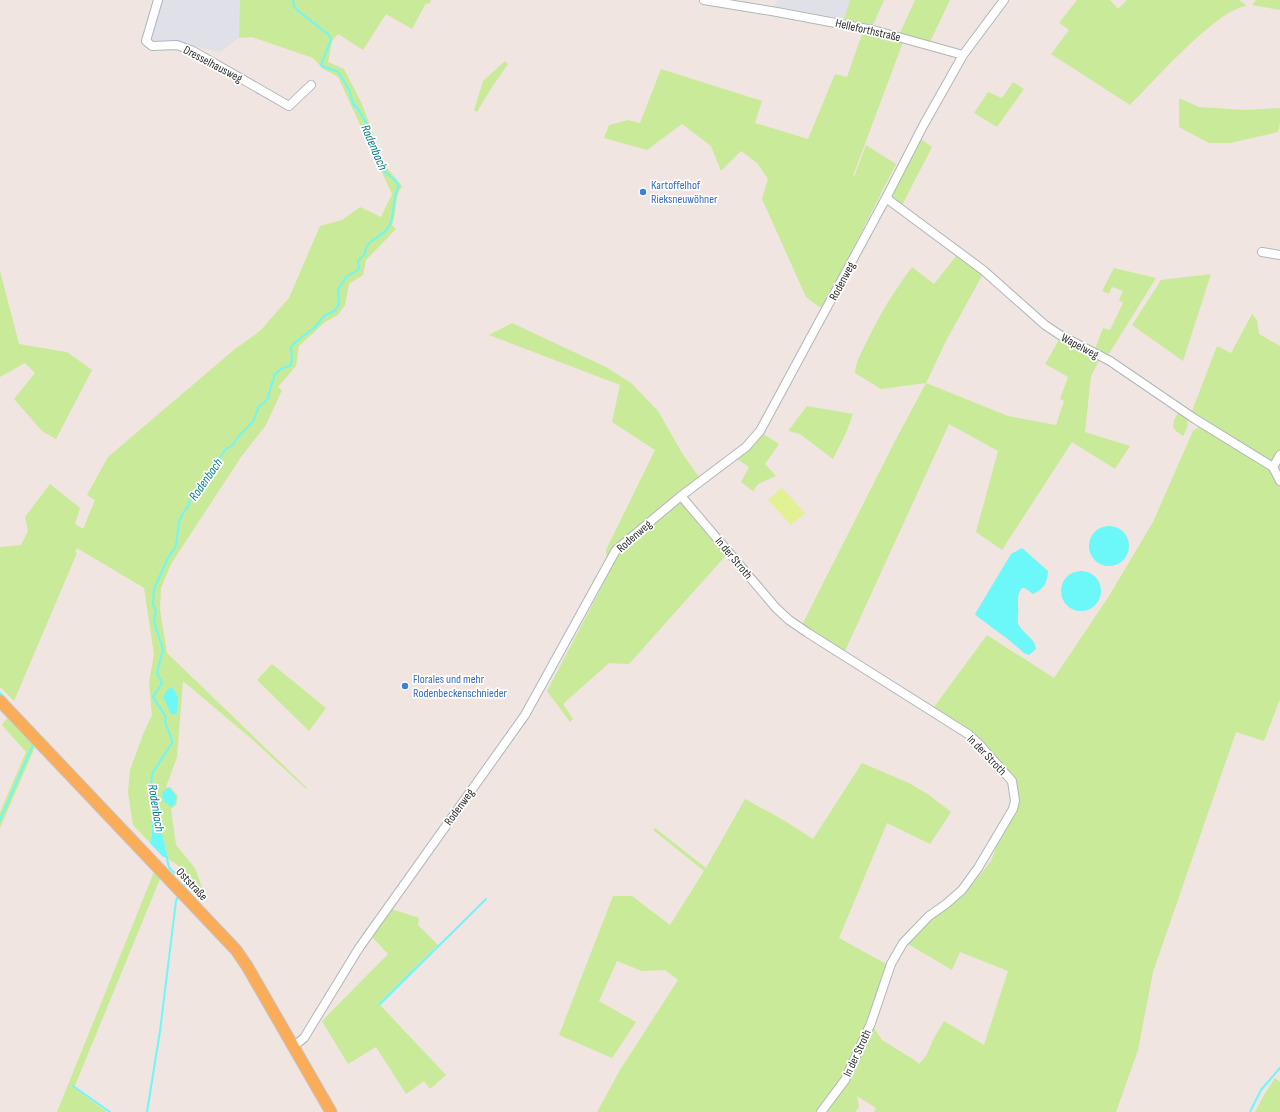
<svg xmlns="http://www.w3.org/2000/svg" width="1280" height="1112" font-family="'Sofia Sans Condensed',sans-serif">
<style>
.industrial{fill:#e0e0e8}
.green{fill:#c9ea99}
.pitch{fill:#e2f194}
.water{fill:#6cf7f8}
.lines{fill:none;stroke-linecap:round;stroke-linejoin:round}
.stream{stroke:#6cf7f8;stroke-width:2}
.minor-casing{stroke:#b0b6be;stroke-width:10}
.major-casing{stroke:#c4c4c4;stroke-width:13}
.minor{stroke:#fff;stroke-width:8}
.major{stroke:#fbac59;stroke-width:11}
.shop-dot{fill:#3f7fe0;stroke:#fff;stroke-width:1.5}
.labels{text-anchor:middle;stroke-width:3.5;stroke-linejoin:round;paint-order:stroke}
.street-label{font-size:12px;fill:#2e2e2e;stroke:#fff}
.shop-label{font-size:12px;fill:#366cbe;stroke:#fff;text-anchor:start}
.water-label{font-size:13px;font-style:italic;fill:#06818d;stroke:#fff}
</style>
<rect width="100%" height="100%" fill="#f0e5e0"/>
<path class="industrial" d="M160 0H240L239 38 220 52 175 42H150L149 39Z
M778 0H850L844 19 775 6Z"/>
<path class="green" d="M240 0H431L429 4 426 3 412 29 386 14 363 50 338 34 332 41 328 62 344 69 361 102 386 167 402 186C394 198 397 212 392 225L396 229 366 260 363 275 349 284 345 305 338 315 325 322 299 346 296 366 278 387 282 390 266 425 241 457 171 564 161 588 160 610 167 653 307 788 306 789 254 741 183 681 177 757 166 787H170L178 796 176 805 171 809 176 845 195 868 204 893 196 891C188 874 184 868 168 859L161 828 152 821V833L150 843 133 825 128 792 130 770 144 732 152 715 149 682 154 654 144 588 77 548 75 552 77 553 14 701 0 687V547L21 545 28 531 25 517 50 484 80 508 75 524 83 529 95 500 87 495 108 457 235 349 260 331 289 298 320 226 342 220 360 207 381 217 392 194 338 77 322 68 313 58 252 37 239 38Z
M850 0H884L873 25 844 19Z
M915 0H950L930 42 900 33Z
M1077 0H1110L1118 9 1127 0H1239L1247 6C1219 7 1152 83 1130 105L1051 54 1069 30 1059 23Z
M1256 0H1280V10L1252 5Z
M863 31 903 42 853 176 854 177 866 145 896 164 824 306 819 307 806 297 762 199 768 179 757 163 741 151 721 171 711 146 682 124 647 150 604 138 609 125 628 120 640 123 661 69 762 101 755 123 808 139 835 74 847 77Z
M505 61 508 64 492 87 477 112 474 110 483 81Z
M1013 82 1024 89 997 127 974 113 988 92 1002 98Z
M1179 98 1199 107 1245 110 1280 108V123L1278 132 1230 143H1209L1179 127Z
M921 139 932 147 901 207 890 199Z
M957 255 983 274 946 341 926 383 1008 416 1056 425 1064 401 1060 399 1068 377 1045 364 1059 340 1063 339 1100 359 1091 376 1085 432 1130 446 1115 469 1072 442 1002 550 976 532 998 451 949 424 845 651 802 625 895 441 926 383 881 389 855 373C856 361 862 351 867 341 880 314 894 291 912 267L934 284Z
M1114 268 1156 278 1107 357 1095 349 1103 328 1110 330 1123 303 1119 300 1123 291 1112 287 1109 294 1102 291Z
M0 271 19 344 67 352 92 370 56 439 42 431 14 399 35 373 25 363 0 377Z
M1211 274 1183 361 1132 325 1161 280Z
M1252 314 1257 320 1259 334 1280 346V699L1264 741 1236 732 1153 972 1138 1050 1116 1112H874L876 1108 857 1096 859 1107 855 1112H597L620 1070 678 980 665 970 642 971 617 961 599 1001 636 1022 612 1058 559 1035 613 896H632L670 925 704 871 653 830 655 828 706 868 745 799 785 821 813 839 862 763 909 783 929 795 951 812 930 844 887 823 839 938 888 965 870 1022 882 1040 916 1061 919 1064 926 1056 934 1038 944 1021 984 1045 1008 971 960 952 952 970 908 944 932 915 963 896 991 861 1004 827 1017 813 1016 781 981 739 934 707 987 635 1054 678 1109 596 1153 522 1193 431 1199 427H1201L1204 420 1192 411 1217 346 1231 353Z
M512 323 606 367 631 383 658 411 682 453 699 477 675 494 728 553 629 664 609 663 563 704 573 719 570 722 547 691 608 575 606 550 655 450 612 422 620 385 489 335Z
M807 406 853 414 846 433 833 459 800 434 788 431Z
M1179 411C1190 420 1190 423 1183 436L1177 432 1173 427 1174 420Z
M762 433 779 444 765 464 776 476 758 484 753 491 741 482 749 467 737 459 749 448Z
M272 664 326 708 309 731 257 680Z
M7 718 35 747 0 828V812L26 752 2 725Z
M154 872 160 879 74 1088 107 1112H57Z
M392 909 419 918 418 925 438 945 379 1004 446 1075 430 1089 424 1081 406 1094 376 1047 348 1064 322 1021 388 954 372 937Z
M1275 1078 1280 1082V1112H1255L1264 1095Z"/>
<path class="pitch" d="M782 488 805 513 791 525 768 500Z"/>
<path class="water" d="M1089 546a20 20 0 1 1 40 0a20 20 0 1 1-40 0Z
M1022 548 1048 571C1047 583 1044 589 1033 594L1025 588H1022C1017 594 1018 599 1018 606 1019 611 1017 617 1018 623 1021 633 1035 637 1036 649L1029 655 1024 653 1009 640 978 617 975 614 1011 554Z
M1061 591a20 20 0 1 1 40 0a20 20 0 1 1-40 0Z
M172 687 178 697 177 713 173 715 171 713 163 697 167 690Z
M170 788 176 796 175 804 171 807 167 803 166 804 163 799 162 793 166 789Z
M156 819 160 824 168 859 162 856 150 843 152 833V821Z"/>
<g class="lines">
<path class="stream" d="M0 693 5 698
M0 820 32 747
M159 826C160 821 158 808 157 803 153 791 149 785 153 772L172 743V740L165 722 166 717 153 697 162 683 157 673 163 650 154 621 156 611 153 605 154 589 168 558 176 546 179 521 185 510 188 507 190 500 194 495V492L207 479 211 470 226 449 233 445 237 438 253 422 259 406 264 403 268 398 271 386 274 379V375L281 369 291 365 292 358 291 348 293 344 315 327 324 316 334 311 339 305 338 290 346 277 358 270 359 268 358 261 365 254C365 239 383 238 389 226 396 214 391 198 399 186L394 179 382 170 367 124 358 109 353 104 350 92 343 79 337 71 323 67 321 65 331 40 329 35 297 10 294 6 293 0
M167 857C167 860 168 864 169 867 173 874 182 875 186 884L182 888
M380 1004 486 899
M73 1086 110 1112
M147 1112 160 1031 176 901 179 894
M1250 1112 1261 1090 1280 1068"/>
<g class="minor-casing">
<path id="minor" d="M158 0 146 41 152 46 177 45 193 51 289 106 311 85
M704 0 777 12 873 30 963 55
M886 198 983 270 1045 325 1060 335 1110 361 1195 419 1273 467 1280 481
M1262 252 1280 255
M1273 467 1280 455
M681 496 776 608 789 620 808 633 968 734 978 743 1012 781 1015 801 1013 809 978 868 962 890 946 904 929 916 903 943 891 964 871 1023 845 1080 821 1112
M293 1046 299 1042 304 1038 359 948 525 715 616 550 681 496 746 447 760 431 886 198 923 126 963 55 1004 0"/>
</g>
<g class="major-casing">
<path id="major" d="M0 701 236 950 247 966 331 1112"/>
</g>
<use href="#minor" class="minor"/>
<use href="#major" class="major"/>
</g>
<g class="shop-dot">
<circle cx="643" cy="192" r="4"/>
<circle cx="405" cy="686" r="4"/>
</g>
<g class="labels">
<g class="street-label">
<text transform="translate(868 30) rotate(13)" y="4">Helleforthstraße</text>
<text transform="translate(213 64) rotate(28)" y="4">Dresselhausweg</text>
<text transform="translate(842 281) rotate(-62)" y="4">Rodenweg</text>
<text transform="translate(1080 346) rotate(28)" y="4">Wapelweg</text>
<text transform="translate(634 536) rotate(-41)" y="4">Rodenweg</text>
<text transform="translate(734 558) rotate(50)" y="4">In der Stroth</text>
<text transform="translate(987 755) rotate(46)" y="4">In der Stroth</text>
<text transform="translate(459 807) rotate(-54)" y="4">Rodenweg</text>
<text transform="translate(192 884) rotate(47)" y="4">Oststraße</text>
<text transform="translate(857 1053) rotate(-65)" y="4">In der Stroth</text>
</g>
<g class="shop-label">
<text x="651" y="189">Kartoffelhof<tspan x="651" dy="14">Rieksneuwöhner</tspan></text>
<text x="413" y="683">Florales und mehr<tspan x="413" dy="14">Rodenbeckenschnieder</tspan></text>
</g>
<g class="water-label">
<text transform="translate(375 147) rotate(67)" y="5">Rodenbach</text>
<text transform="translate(205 479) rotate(-55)" y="5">Rodenbach</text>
<text transform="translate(157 808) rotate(81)" y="5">Rodenbach</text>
</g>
</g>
</svg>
